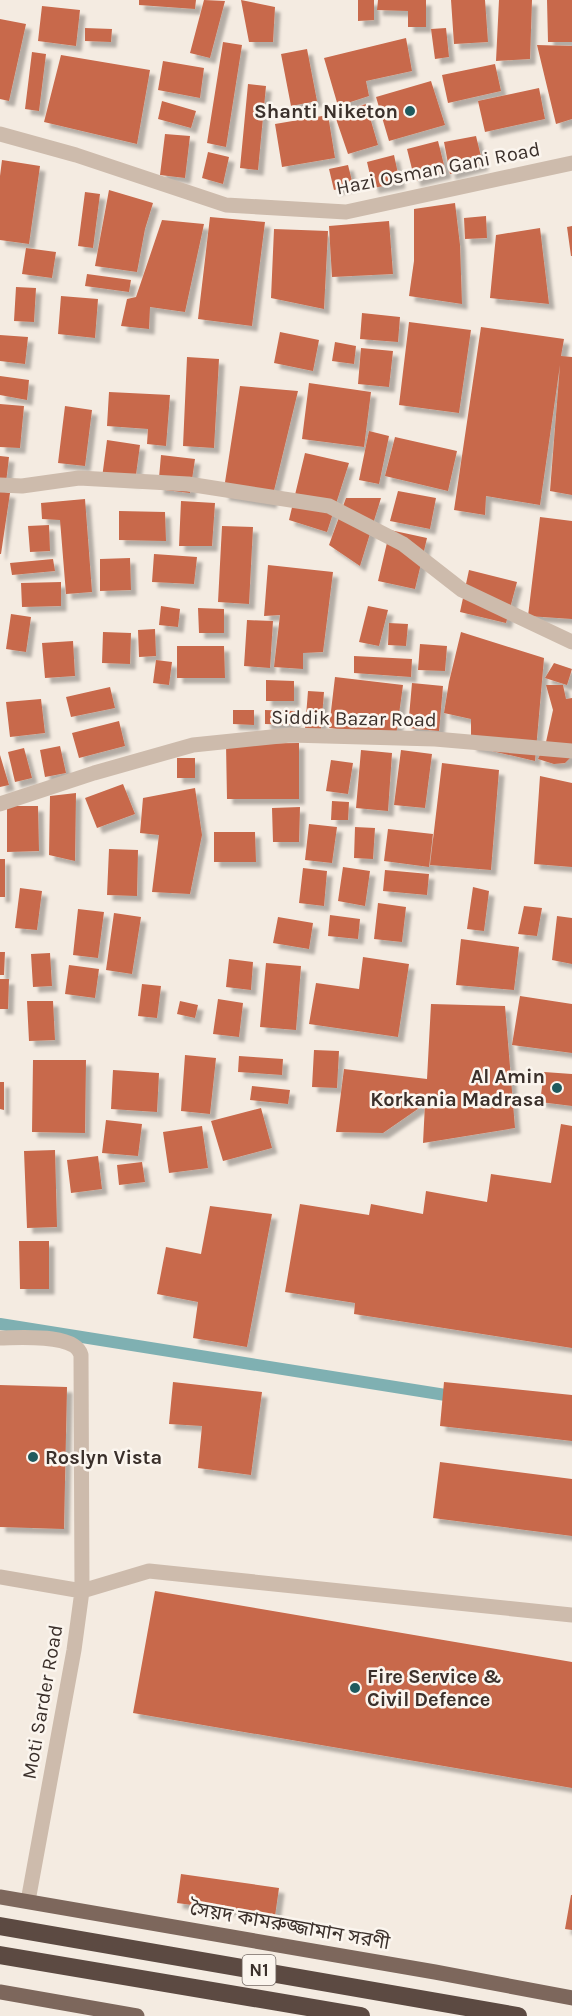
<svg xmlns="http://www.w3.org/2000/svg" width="572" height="2016" font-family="Karla,'Noto Sans Bengali',sans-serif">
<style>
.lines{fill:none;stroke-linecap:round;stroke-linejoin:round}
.stream{stroke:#7fb0b2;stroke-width:12}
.building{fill:#c8694b;filter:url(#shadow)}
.minor{stroke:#cdbbac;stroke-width:15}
.major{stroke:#7d675c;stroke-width:15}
.highway{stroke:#5c4a42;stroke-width:18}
.poi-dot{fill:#1f5a5e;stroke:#fbf5ee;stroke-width:2}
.labels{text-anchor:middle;stroke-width:5;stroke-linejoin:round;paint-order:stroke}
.shield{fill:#fbf5ee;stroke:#756b66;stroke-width:1.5}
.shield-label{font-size:18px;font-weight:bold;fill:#3b302b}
.poi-label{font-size:20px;font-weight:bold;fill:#3b302b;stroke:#fbf5ee;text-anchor:end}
.street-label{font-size:20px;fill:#3b302b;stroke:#fbf5ee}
</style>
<defs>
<filter id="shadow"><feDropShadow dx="5.5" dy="5.5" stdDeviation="1.5" flood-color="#0004"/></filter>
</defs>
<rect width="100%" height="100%" fill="#f4ebe1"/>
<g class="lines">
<path class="stream" d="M0 1324 458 1397"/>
</g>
<path class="building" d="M139 0H196L195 9 139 5Z
M204 0 225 1 210 58 190 53Z
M241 0 275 7 273 42H249Z
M358 0H374V20L358 21Z
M378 0H426V27H408V11L377 10Z
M451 0H485L488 42 454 44Z
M499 0H532L530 59 496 61Z
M547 0H572V42H548Z
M42 6 80 10 76 46 38 41Z
M0 19 26 24 9 101 0 99Z
M85 28 112 29 111 42 85 41Z
M446 28 449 57 435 59 431 29Z
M406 38 412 71 366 81 369 96 338 106 324 58Z
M223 42 242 45 226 147 207 143Z
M537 45 572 46V119L556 124Z
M307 49 317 101 291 106 281 54Z
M32 52 46 54 39 111 25 109Z
M61 55 150 70 137 144 44 122Z
M163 61 204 68 200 98 158 90Z
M495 64 501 91 448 103 442 75Z
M431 81 445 125 389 141 376 97Z
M248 84 266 86 258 170 240 168Z
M539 88 545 119 485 132 478 101Z
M162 101 196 111 191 128 158 119Z
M366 104 378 145 348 154 334 113Z
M328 115 335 158 282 167 275 124Z
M165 134 190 136 185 178 160 175Z
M476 136 483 165 450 174 444 142Z
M438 141 446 173 415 181 407 149Z
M208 152 229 157 223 184 202 178Z
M394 155 400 183 373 188 367 162Z
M2 160 40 166 29 244 0 240V176Z
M348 165 353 185 334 190 329 169Z
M109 190 153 203 145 229 137 272 95 266Z
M85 192 100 194 93 248 78 246Z
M455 203 460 245 462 304 409 296 414 261V209Z
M486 216 487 238 465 239 464 218Z
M210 217 265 222 252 326 198 319Z
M162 220 204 224 185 312 150 307 149 329 121 326 127 299 136 297Z
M389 221 393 274 332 277 329 226Z
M572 226V256H571L567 227Z
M540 228 549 304 490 298 496 235Z
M274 229 328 231 324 309 271 298Z
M26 248 56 252 52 278 22 274Z
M87 274 131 280 129 292 85 286Z
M16 287 36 288 34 322 14 321Z
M61 296 98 299 95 338 58 334Z
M362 313 400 317 398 342 360 339Z
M409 322 471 330 459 413 399 405Z
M481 327 564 339 561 356 572 357V495L550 491 560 365 540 505 486 496 485 515 454 510Z
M280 332 319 340 313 371 274 363Z
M0 335 28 337 25 364 0 361Z
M335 342 356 346 354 364 332 361Z
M361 348 393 351 389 387 358 384Z
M187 357 219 359 214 448 183 446Z
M0 376 29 380 27 400 0 395Z
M309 383 371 392 364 447 302 439Z
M240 386 298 391 271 503 223 495Z
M109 392 170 395 166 446 147 444 148 429 107 426Z
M0 404 24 406 20 448 0 447Z
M65 406 92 410 85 466 58 463Z
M369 431 389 436 379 484 359 480Z
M395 437 457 451 448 491 385 476Z
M107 440 140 445 135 482 102 478Z
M305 453 349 463 327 532 289 520Z
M161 455 195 459 190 493 158 489Z
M0 456 9 457 6 483 0 482Z
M0 491 10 493 1 554H0Z
M398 491 436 498 430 529 390 521Z
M346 498H381L360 566 329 545Z
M85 499 92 592 66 594 60 520 42 519 41 503Z
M181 501 215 503 212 546H179Z
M119 511 165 512 166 541 119 540Z
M540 517 572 521V619L528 616Z
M49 525 50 551 30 552 28 526Z
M222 526 253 527 249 604 218 602Z
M390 530 427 538 415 589 378 581Z
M154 554 197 557 194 584 152 582Z
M130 558 131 590 100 591V559Z
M53 559 55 571 12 575 10 563Z
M268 565 333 572 323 652 303 653V669L274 667 280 615 264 616Z
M469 570 517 582 506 623 460 612Z
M61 582V606L22 607 21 583Z
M161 606 180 609 178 627 159 625Z
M368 606 388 610 379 646 359 642Z
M198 608 224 609V633H199Z
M11 614 31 617 26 652 6 649Z
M247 620 273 621 270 668 244 666Z
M389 623 408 624 406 646 388 645Z
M155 629 156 656 139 657 138 630Z
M103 632 131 633 130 664 102 663Z
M461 632 544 658 535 761 471 746V719L444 713 449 682Z
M73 641 75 676 45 678 42 643Z
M420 644 447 646 445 671 418 670Z
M177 646H224L225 678H177Z
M354 656 412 659 411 677 354 673Z
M156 660 172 662 169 685 153 683Z
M554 663 572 669 567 685 545 678Z
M335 677 403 685 396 736 329 728Z
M266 680 294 681V701H266Z
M412 683 443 686 439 731 408 728Z
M546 685H563L566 699 572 698V756L565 763 554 764 538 759 546 742 553 710Z
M110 687 115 708 71 717 66 697Z
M308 691 324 692 321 729H305Z
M41 699 45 733 10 737 6 702Z
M233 710H254V725L233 724Z
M265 710 295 711V725L265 724Z
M119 721 125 746 79 758 72 733Z
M299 743V799H227L226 744Z
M60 746 66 773 45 777 40 750Z
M24 748 32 778 15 782 8 752Z
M361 750 392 753 388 811 356 808Z
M401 750 432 754 425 808 394 805Z
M0 755 9 785 0 787Z
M177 758H195V778H177Z
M331 760 353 763 348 794 326 791Z
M442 763 499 770 491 870 430 865Z
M540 776 572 783V867L534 864Z
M123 784 135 814 97 828 85 798Z
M195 788 202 835 190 894 152 892 159 835 140 833 143 798Z
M76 793 75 861 49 855 50 796Z
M332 801 349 802 348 820H331Z
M7 806H38L39 851 7 852Z
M300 807 299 842H273L272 808Z
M309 824 337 827 332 863 305 860Z
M355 827 375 828 373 859 354 858Z
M388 829 433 834 429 867 384 861Z
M214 832H255L256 862H214Z
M109 849 138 850 137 896 107 895Z
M0 859H5V897H0Z
M343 867 370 871 365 906 338 901Z
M303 868 327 871 324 906 299 903Z
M385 870 429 874 427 895 383 891Z
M473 887 489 891 484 931 467 929Z
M20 888 42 891 37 930 15 928Z
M378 903 406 907 402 942 374 939Z
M524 906 542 908 537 936 518 934Z
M78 909 104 912 98 958 73 955Z
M114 913 141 917 132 974 106 970Z
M330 915 360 919 358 939 328 936Z
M557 916 572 918V964L552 960Z
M278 917 313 923 309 949 273 943Z
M461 939 519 947 514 990 456 985Z
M0 952H5L4 975H0Z
M50 953 52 986 33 987 31 954Z
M363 957 409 964 398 1037 309 1024 316 983 359 989Z
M229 959 253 962 251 990 226 987Z
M266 963 301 966 296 1030 260 1027Z
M69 965 99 969 95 998 65 994Z
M0 979H9L8 1009H0Z
M142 984 161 986 157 1018 138 1016Z
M520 996 572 1004V1053L512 1045Z
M218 999 243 1003 239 1037 213 1034Z
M27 1001H53L55 1040 29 1041Z
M180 1001 198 1005 195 1018 177 1014Z
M431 1004 505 1006 515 1128 423 1143 425 1104 383 1133 336 1132 344 1069 427 1079Z
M314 1050 339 1051 337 1088 312 1087Z
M185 1055 216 1058 210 1114 181 1111Z
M239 1056 283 1059 282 1075 238 1072Z
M33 1060H86L85 1133 32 1132Z
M113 1070 159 1073 157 1112 111 1109Z
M544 1072 572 1074V1106L540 1102Z
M0 1082H4V1110L0 1109Z
M252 1086 290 1090 288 1104 250 1100Z
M261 1108 272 1148 223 1161 211 1121Z
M106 1120 142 1124 138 1156 102 1153Z
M561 1124 572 1126V1348L354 1314 355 1303 285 1292 300 1204 369 1215 371 1204 423 1214 426 1191 487 1202 491 1174 551 1183Z
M202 1126 208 1168 169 1173 163 1132Z
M55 1150 57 1227 27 1228 24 1151Z
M98 1156 102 1189 71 1193 67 1160Z
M142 1162 145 1182 119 1185 117 1165Z
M210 1206 272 1214 247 1347 193 1338 198 1302 157 1294 166 1247 201 1254Z
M19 1241H49V1289H20Z
M173 1382 262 1392 251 1475 198 1468 202 1426 169 1424Z
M444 1382 572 1395V1441L440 1426Z
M0 1385 67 1387 64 1529 0 1527Z
M440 1462 572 1479V1536L433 1518Z
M155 1591 572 1662V1788L133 1713Z
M181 1874 279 1888 275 1916 177 1903Z
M571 1895H572V1930L565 1929Z"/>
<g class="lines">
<path class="minor" d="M0 134 76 155 226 205 346 212 572 163
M0 485 22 486 79 478 188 484 329 506 403 544 462 590 572 642
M0 804 94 773 193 745 290 735 435 739 572 751
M0 1338C19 1338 75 1333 81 1355L82 1591 74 1650 28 1901
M0 1577 82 1591 149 1571 572 1615"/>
<path class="major" d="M0 1897 435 1972 572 1998
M0 1992 137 2016"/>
<path class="highway" d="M0 1926 518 2016
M0 1955 361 2016"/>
</g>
<g class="poi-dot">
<circle cx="410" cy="111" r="6"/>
<circle cx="557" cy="1088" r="6"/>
<circle cx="33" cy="1457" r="6"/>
<circle cx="355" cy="1688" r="6"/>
</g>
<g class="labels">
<rect class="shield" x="242.5" y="1955" width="33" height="30" rx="4.5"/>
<g class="shield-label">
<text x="259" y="1976">N1</text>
</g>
<g class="poi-label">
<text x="398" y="118">Shanti Niketon</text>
<text x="545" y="1083">Al Amin<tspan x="545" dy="23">Korkania Madrasa</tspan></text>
<text x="45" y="1464" text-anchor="start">Roslyn Vista</text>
<text x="367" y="1683" text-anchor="start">Fire Service &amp;<tspan x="367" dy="23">Civil Defence</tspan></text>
</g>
<g class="street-label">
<text transform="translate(438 168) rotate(-11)" y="7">Hazi Osman Gani Road</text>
<text transform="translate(354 718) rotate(1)" y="7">Siddik Bazar Road</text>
<text transform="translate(42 1702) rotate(-80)" y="7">Moti Sarder Road</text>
<text transform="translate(290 1925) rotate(10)" y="7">সৈয়দ কামরুজ্জামান সরণী</text>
</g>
</g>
</svg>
